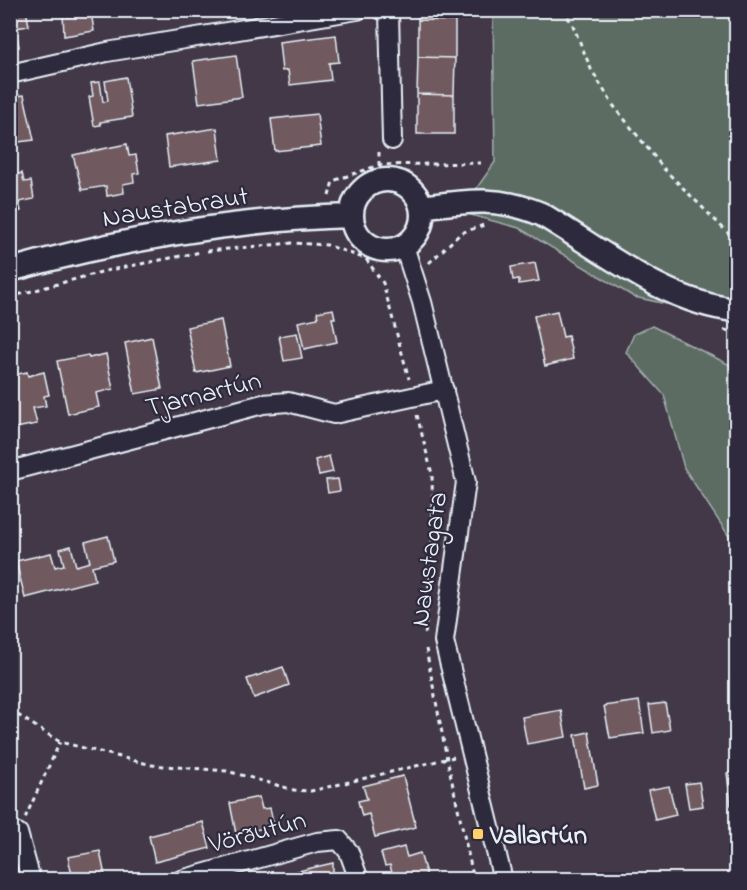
<svg xmlns="http://www.w3.org/2000/svg" width="747" height="890" font-family="'Indie Flower',sans-serif">
<style>
.green{fill:#5d6c63;stroke:#a2aeae;stroke-width:1.5}
.building{fill:#705a5e;stroke:#e8f1f8;stroke-width:1.5}
.lines{fill:none;stroke-linecap:round;stroke-linejoin:round}
.minor-casing{stroke:#e8f1f8;stroke-width:22}
.tertiary-casing{stroke:#e8f1f8;stroke-width:27}
.path{stroke:#e8f1f8;stroke-width:3;stroke-dasharray:4.5 4.5;stroke-linecap:butt}
.minor{stroke:#2f2a3d;stroke-width:18}
.tertiary{stroke:#2f2a3d;stroke-width:22}
.poi-dot{fill:#ffd166;stroke:#2f2a3d;stroke-width:2}
.labels{text-anchor:middle;stroke-width:4.5;stroke-linejoin:round;paint-order:stroke}
.street-label{font-size:27px;fill:#e8f1f8;stroke:#2f2a3d}
.poi-label{font-size:27px;font-weight:bold;fill:#e8f1f8;stroke:#2f2a3d;text-anchor:start}
</style>
<rect width="100%" height="100%" fill="#423847"/>
<filter id="ink" filterUnits="userSpaceOnUse"><feTurbulence type="fractalNoise" baseFrequency=".0167" numOctaves="2"/><feDisplacementMap in="SourceGraphic" scale="12" xChannelSelector="R" yChannelSelector="G"/><feConvolveMatrix kernelMatrix="1 2 1 2 8 2 1 2 1" color-interpolation-filters="sRGB"/></filter>
<g filter="url(#ink)">
<path class="green" d="M493 11H736V319L634 297 519 228 460 212 495 162Z
M652 326 736 368V547L684 468 664 395 626 352 634 334Z"/>
<path class="building" d="M10 10H26L29 26 16 28 19 47 10 48Z
M77 10H98L91 12 94 31 64 36 63 13 68 12V17L78 15Z
M418 10H455V21L418 20Z
M418 20 455 21V58L418 57Z
M336 35 339 62 329 63 331 80 290 85 288 70 282 71 279 42Z
M236 55 242 97 199 103 193 61Z
M418 57 455 58 454 95 417 94Z
M126 77 132 117 100 122 101 125 94 126 89 97 93 96 91 83 100 82 103 102 108 101 105 81Z
M417 94 454 95V134H417Z
M24 95 34 140 10 143V101L17 100 16 96Z
M317 114 321 146 275 151 271 119Z
M217 128 221 160 169 167 165 136Z
M127 144 129 156 136 155 139 173 133 174 134 182 123 184 124 193 107 196 106 186 82 190 73 155Z
M22 173 24 182 31 181 34 199 19 202 21 211 10 213V176Z
M535 263 539 281 519 284V279L513 280 511 267Z
M333 309 335 318H332L337 342 304 349 298 322 318 318 317 312Z
M557 311 563 337 568 336 573 359 545 366 534 316Z
M221 320 230 366 196 373 187 327Z
M297 333 302 358 284 361 279 336Z
M152 337 162 389 135 394 125 343Z
M106 354 113 389 96 393 99 407 68 414 57 361 88 355 89 358Z
M27 372 28 376 44 372 49 395 44 396 46 406 33 408 37 424 10 429V376Z
M329 456 333 472 319 475 315 460Z
M338 479 340 491 328 493 326 480Z
M108 536 114 561 92 566 95 580 25 598 16 561 51 553 55 567 64 565 60 549 71 546 76 566 90 562 85 542Z
M283 667 289 685 254 698 247 679Z
M639 701 644 733 610 738 604 706Z
M665 703 670 730 653 733 649 705Z
M561 710 566 737 527 744 522 717Z
M589 732 598 785 584 788 575 735Z
M736 771V805H731L727 773Z
M403 776 416 827 375 837 369 814 362 816 358 801 367 799 363 786Z
M699 782 703 806 689 808 685 784Z
M669 786 676 815 655 820 648 790Z
M259 797 262 809 270 808 274 826 236 834 230 803Z
M203 822 210 848 155 862 149 836Z
M404 847 407 857 420 853 427 877 394 880 390 865 385 866 381 853Z
M100 851 105 876 73 880 68 857Z
M333 863V880H286L285 874Z"/>
<g class="lines">
<g class="minor-casing">
<path id="minor" d="M382 10 389 12 392 140
M10 74 107 52 357 10
M404 246 422 302 466 482 444 641 503 880
M10 471 263 404 288 402 334 414 444 390
M18 833 31 880
M181 880 317 842 339 840 349 852 359 880"/>
</g>
<g class="tertiary-casing">
<path id="tertiary" d="M352 215a35 35 0 1 1 70 0a35 35 0 1 1-70 0Z
M421 207C467 201 497 196 541 214 601 249 665 303 736 310
M10 270C122 239 236 219 352 216"/>
</g>
<path class="path" d="M562 10 572 23 591 69 613 105 665 170 736 241
M379 152V165
M329 196 333 181 379 165 481 163
M207 251 292 243 327 245 366 259 383 283 409 379
M429 263 461 233 487 224
M10 297 105 271 201 252
M724 330 736 332
M417 415 432 474 433 530 425 637
M426 649 447 759 474 880
M10 710 60 742 152 765 227 771 294 790 311 791 454 757
M25 818 60 742"/>
<use href="#minor" class="minor"/>
<use href="#tertiary" class="tertiary"/>
</g>
</g>
<rect class="poi-dot" x="472" y="828" width="12" height="12" rx="3"/>
<g class="labels">
<g class="street-label">
<text transform="translate(175 206) rotate(-9)" y="9">Naustabraut</text>
<text transform="translate(203 393) rotate(-14)" y="9">Tjarnartún</text>
<text transform="translate(428 559) rotate(-82)" y="9">Naustagata</text>
<text transform="translate(257 831) rotate(-15)" y="9">Vörðutún</text>
</g>
<g class="poi-label">
<text x="490" y="843">Vallartún</text>
</g>
</g>
<rect width="747" height="890" fill="none" stroke="#2f2a3d" stroke-width="36"/>
<rect x="18" y="18" width="711" height="854" fill="none" stroke="#e8f1f8" stroke-width="2" filter="url(#ink)"/>
</svg>
